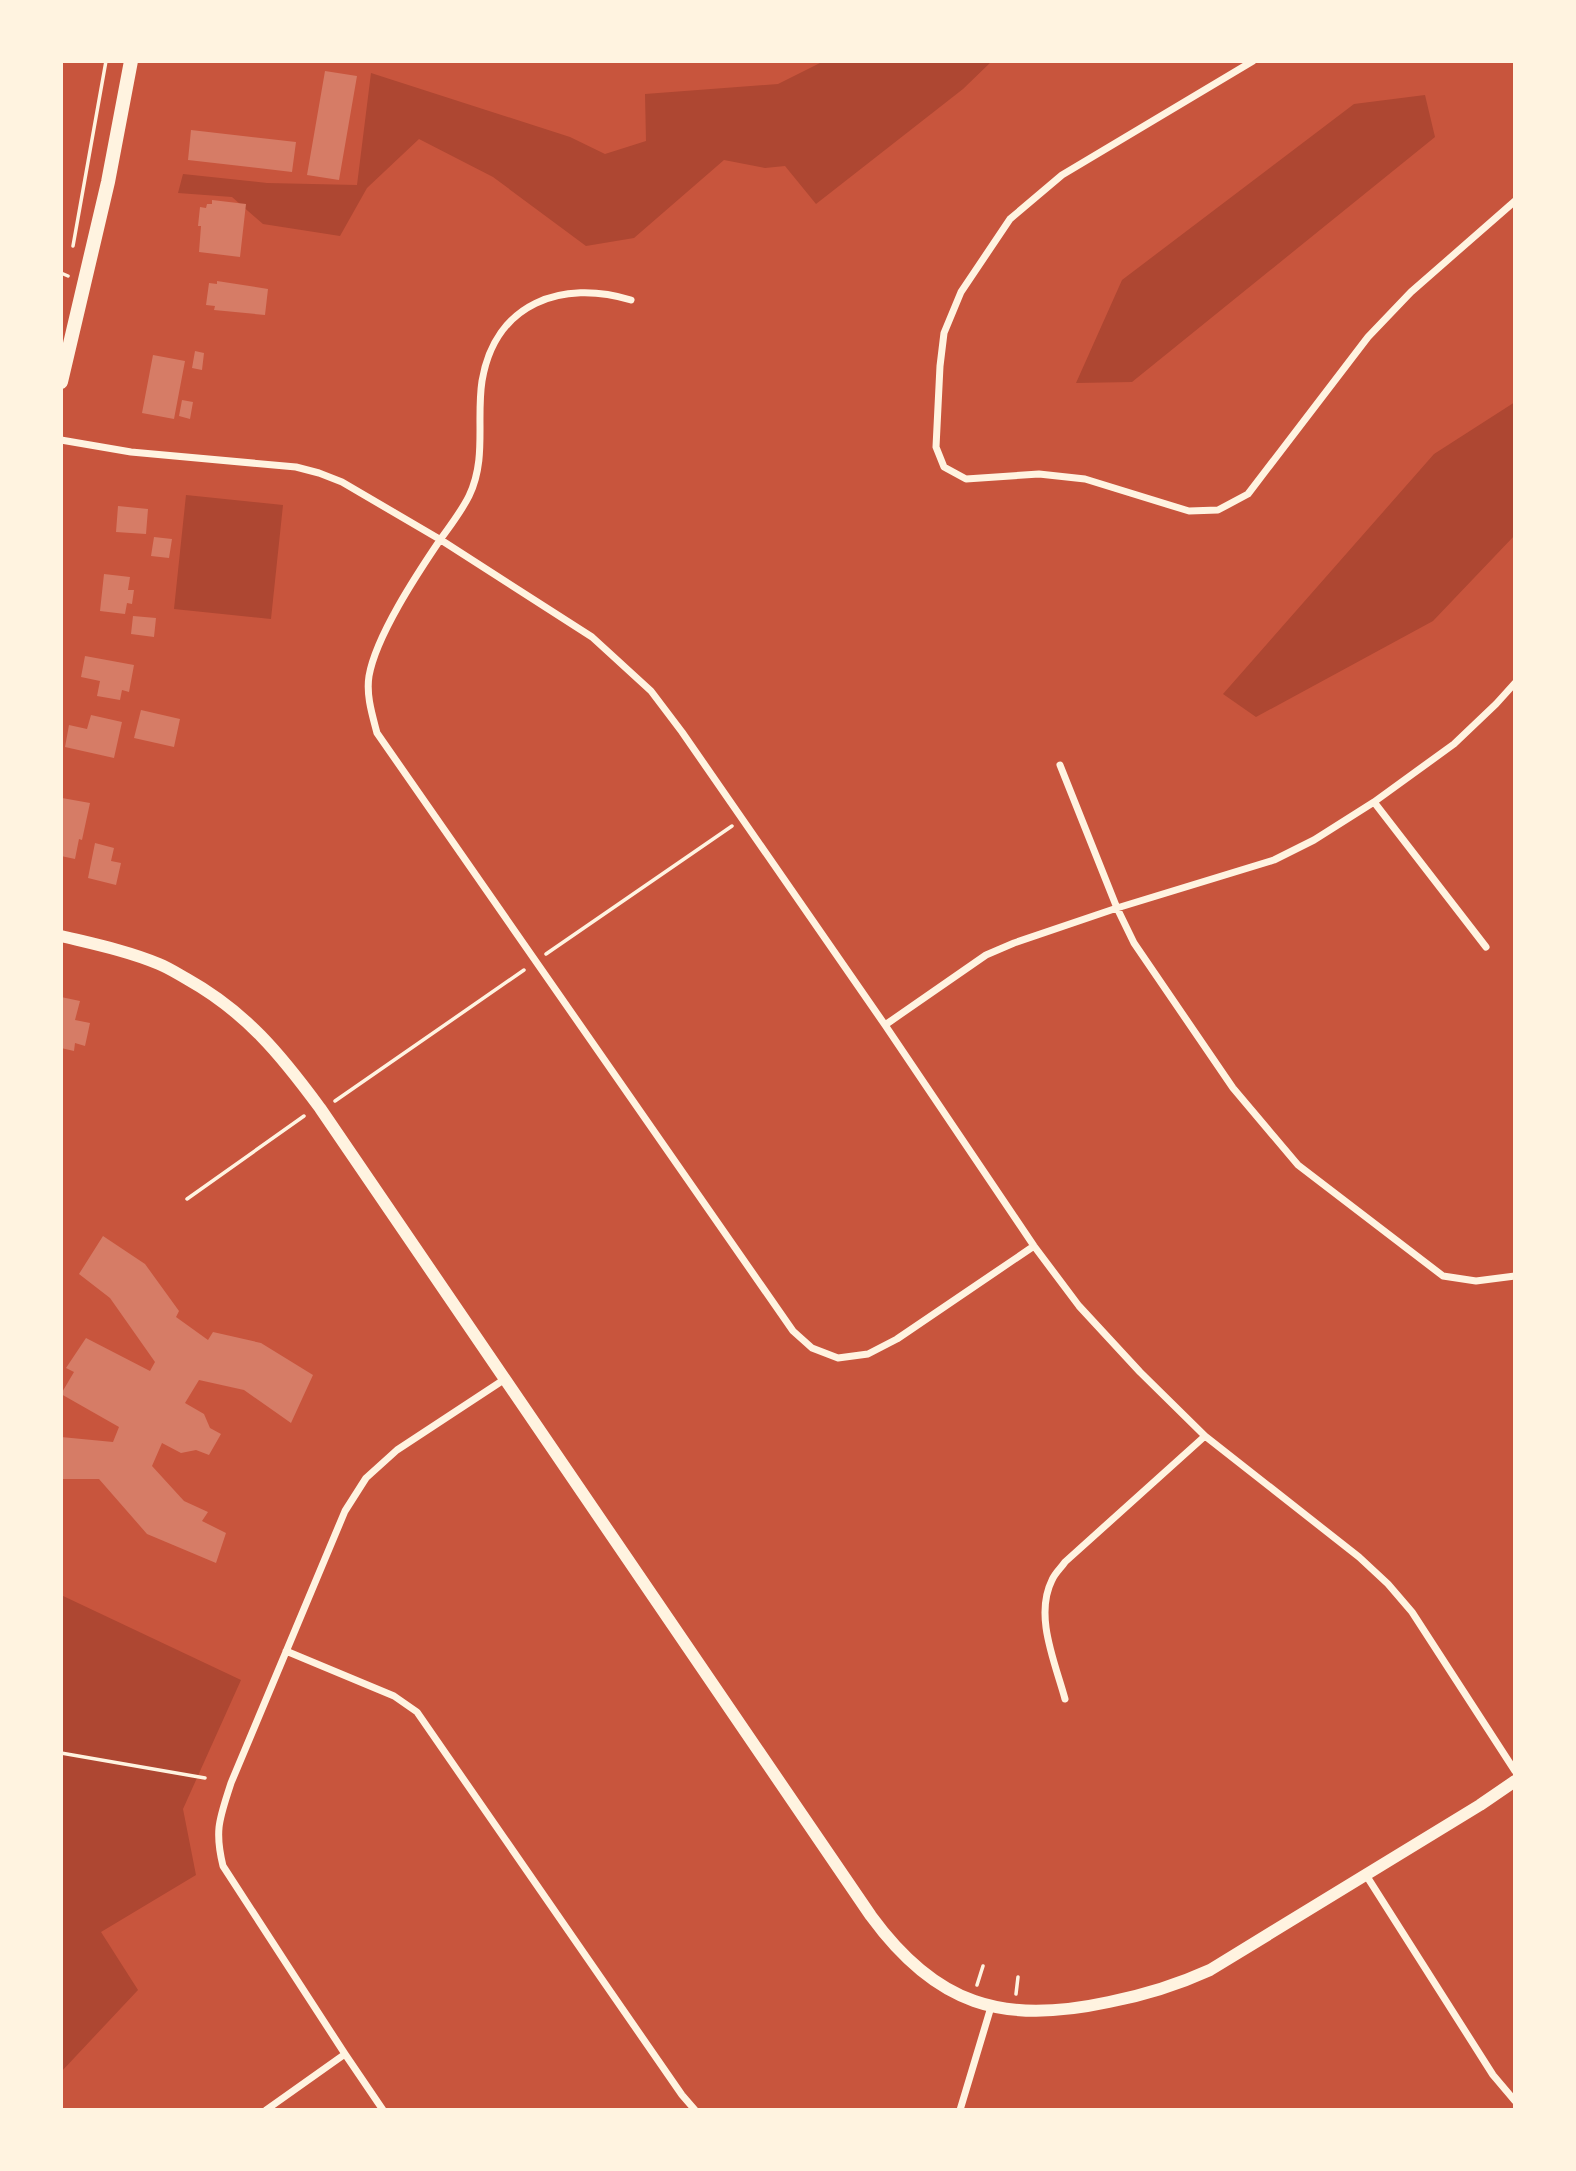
<svg xmlns="http://www.w3.org/2000/svg" width="1576" height="2171" font-family="'Alegreya Sans',sans-serif">
<style>
.green{fill:#ae4732}
.building{fill:#d67c66}
.lines{fill:none;stroke-linecap:round;stroke-linejoin:round}
.path{stroke:#fff3e0;stroke-width:3.5}
.minor{stroke:#fff3e0;stroke-width:7}
.tertiary{stroke:#fff3e0;stroke-width:12}
.secondary{stroke:#fff3e0;stroke-width:14}
</style>
<rect width="100%" height="100%" fill="#c8553d"/>
<path class="green" d="M824 61H992L963 89 816 204 785 166 765 168 724 160 634 238 586 246 493 177 419 139 367 188 340 236 263 224 232 197 178 193 183 174 267 183 357 185 371 73 570 137 605 154 646 141 645 94 778 84Z
M1425 95 1435 137 1132 382 1076 383 1122 280 1354 104Z
M1515 402V535L1433 621 1256 717 1223 694 1434 454Z
M186 495 283 505 271 619 174 609Z
M61 1595 241 1680 183 1809 196 1875 101 1932 138 1990 61 2072Z"/>
<path class="building" d="M325 71 357 76 339 180 307 175Z
M191 130 296 142 292 172 188 160Z
M212 200 246 204 240 257 199 252 201 226H198L200 207 206 208 207 204H212Z
M217 281 268 289 265 315 214 310 215 306 206 305 209 283 217 284Z
M195 351 204 353 202 370 192 368Z
M153 355 185 361 174 419 142 413Z
M182 400 193 402 190 419 179 416Z
M118 506 148 509 146 534 116 532Z
M154 537 172 539 169 558 151 556Z
M104 574 130 577 128 590H134L132 604 127 603 125 614 100 611Z
M133 616 156 618 154 637 131 634Z
M85 656 134 665 129 692 122 690 120 700 97 696 100 681 81 677Z
M141 710 180 719 174 747 134 738Z
M91 715 122 722 114 758 65 747 69 725 87 729Z
M62 798 90 803 82 840 79 839 75 859 61 856Z
M95 843 114 848 111 861 121 863 116 885 88 878Z
M61 997 80 1001 75 1020 90 1023 85 1046 75 1043 74 1051 61 1048Z
M103 1236 145 1264 179 1311 176 1317 208 1340 213 1332 261 1343 313 1375 291 1423 244 1390 199 1380 185 1403 204 1414 210 1428 221 1434 209 1455 196 1450 181 1453 162 1443 152 1466 184 1501 208 1512 202 1521 226 1533 216 1563 147 1534 99 1479H61V1437L113 1442 119 1427 61 1394 74 1372 66 1368 86 1338 150 1371 155 1362 110 1298 79 1274Z"/>
<g class="lines">
<path class="path" d="M61 176V184
M73 246 106 61
M61 273 68 276
M546 954 732 826
M335 1101 524 970
M187 1199 304 1116
M61 1753 205 1778
M977 1985 983 1966
M1016 1994 1018 1977"/>
<path class="minor" d="M1253 61 1062 175 1010 219 961 292 944 333 940 366 936 447 944 467 966 479 1039 474 1085 479 1189 511 1218 510 1248 494 1368 337 1411 292 1515 201
M631 300C562 279 495 303 482 381 476 420 487 459 469 496 461 512 450 526 440 540 417 574 376 636 369 676 366 695 372 714 377 733L793 1331 812 1348 838 1358 868 1354 897 1339 1034 1246
M61 440 131 452 296 467 319 473 342 482 441 540 592 637 651 691 682 732 885 1025 1034 1246 1079 1306 1140 1372 1205 1436 1359 1557 1388 1584 1412 1612 1515 1771
M1060 765 1117 908 1134 943 1233 1088 1298 1165 1443 1276 1476 1281 1515 1276
M1374 802 1486 947
M885 1025 986 955 1014 943 1117 908 1274 860 1314 840 1374 802 1454 744 1496 704 1515 683
M286 1651 394 1696 417 1712 682 2095 695 2110
M1065 1699C1055 1662 1034 1616 1052 1580 1055 1573 1061 1568 1065 1562L1205 1436
M1366 1875 1493 2075 1515 2101
M266 2110 345 2054
M383 2110 345 2054 223 1866C214 1829 220 1818 231 1783L345 1511 366 1478 397 1450 505 1379
M960 2110 991 2007"/>
<path class="tertiary" d="M61 936C94 944 128 951 159 964 169 968 178 974 187 979 246 1012 281 1055 320 1108L871 1916C936 2005 1002 2025 1109 2002 1145 1995 1177 1985 1210 1970L1480 1805 1515 1781"/>
<path class="secondary" d="M61 382 108 182 131 61"/>
</g>
<rect width="1576" height="2171" fill="none" stroke="#fff3e0" stroke-width="126"/>
</svg>
